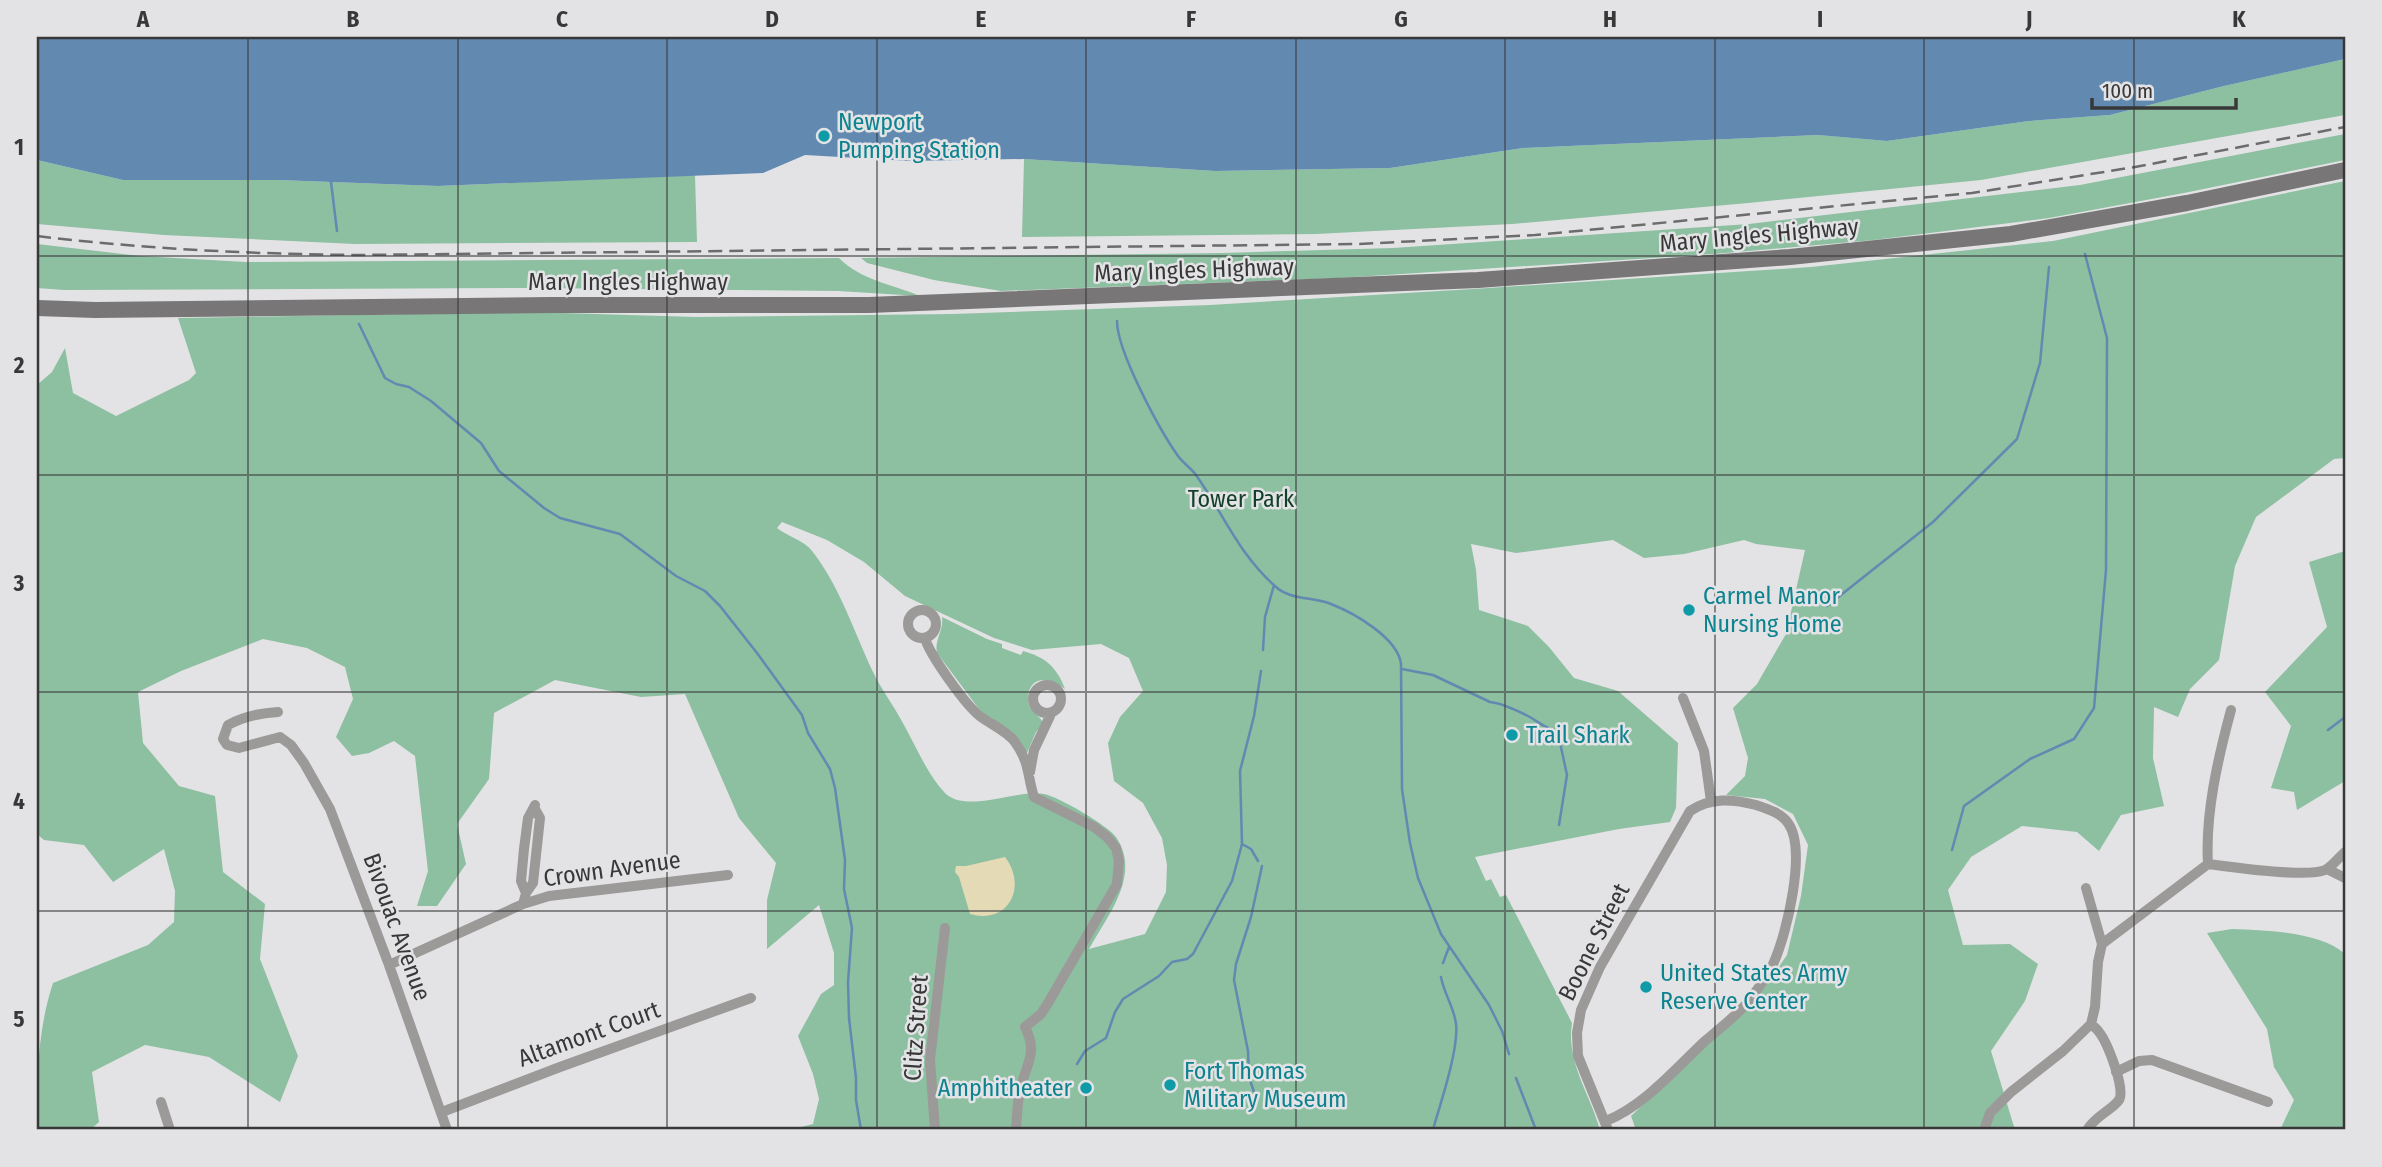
<svg xmlns="http://www.w3.org/2000/svg" width="2382" height="1167" font-family="'Fira Sans Condensed',sans-serif">
<style>
.green{fill:#8dbfa1;fill-rule:evenodd}
.sand{fill:#e4dab5}
.water{fill:#628ab1}
.lines{fill:none;stroke-linecap:round;stroke-linejoin:round}
.stream{stroke:#628ab1;stroke-width:2.5}
.street{stroke:#9b9a99;stroke-width:10}
.secondary{stroke:#787676;stroke-width:16}
.rail{stroke:#6c6c6d;stroke-width:2.5;stroke-dasharray:14 7;stroke-linecap:butt}
.grid{fill:none;stroke:#383839;stroke-width:2;stroke-opacity:0.55}
.culture-dot{fill:#0f9aa8;stroke:#e3e3e5;stroke-width:2.5}
.labels{text-anchor:middle;stroke-width:5;stroke-linejoin:round;paint-order:stroke}
.culture-label{font-size:24px;fill:#0d838f;stroke:#e3e3e5;text-anchor:start}
.street-label{font-size:24px;fill:#383839;stroke:#e3e3e5}
.park-label{font-size:24px;fill:#123f29;stroke:#e3e3e5}
.neatline{fill:none;stroke:#383839;stroke-width:2.5}
.grid-label{font-size:23px;text-anchor:middle;font-weight:bold;fill:#383839}
</style>
<rect width="100%" height="100%" fill="#e3e3e5"/>
<path class="green" d="M2345 59V115L1981 180 1748 203 1512 224 1316 234 1022 237 1024 159 1215 171 1390 168 1523 148 1819 135 1887 141 2029 121 2110 115 2224 86Z
M2345 134V160L2184 193 2049 218 1874 240 1714 254 1339 278 1001 291 934 280 867 263 861 258 1223 253 1393 248 1749 224 2080 185Z
M37 160 123 180H278L438 186 695 175 697 242 355 244 164 235 37 224Z
M2345 181V458L2334 459 2256 517 2235 566 2219 660 2190 689 2178 717 2154 707 2153 758 2164 806 2121 815 2099 851 2077 832 2022 826 1971 857 1948 890 1963 945 2010 944 2038 964 2025 1001 1991 1051 2015 1130H1636L1631 1116 1757 998 1787 955 1801 896 1808 845 1793 814 1765 799 1726 795 1745 776 1748 758 1733 708 1757 684 1786 634 1805 550 1756 544 1744 540 1684 554 1644 558 1613 540 1516 553 1471 544 1476 570 1479 610 1528 626 1549 647 1574 678 1618 691 1678 743 1676 808 1670 822 1619 829 1475 857 1486 881 1491 879 1500 897 1506 895 1572 1023C1566 1063 1590 1093 1600 1130H789L813 1124 819 1099 813 1074 798 1036 821 994 834 985V953L819 905 767 949V900L776 863 739 818 685 694 641 697 555 680 494 713 489 779 457 824 466 864 437 906H417L428 871 415 756 394 741 369 753 352 756 336 737 353 699 345 667 307 648 263 639 181 671 138 692 143 743 179 786 215 796 223 872 265 904 260 959 298 1056 280 1102 209 1057 145 1045 92 1072 99 1122 90 1130H37C37 1079 37 1032 53 983L148 945 174 922 175 891 164 849 113 882 84 845 44 840 37 834V385L52 372 65 348 73 393 116 416 189 380 196 373 178 318 530 312 696 317 953 314 1210 305 1473 289 1811 267 2053 241ZM782 522 827 540 864 562 905 596 994 638 1032 650 1101 644 1129 658 1143 691 1120 717 1108 743 1114 781 1143 803 1162 838 1167 865 1166 892 1145 934 1089 949C1107 916 1142 875 1116 837 1107 825 1059 797 1044 794 1016 789 966 814 945 793 927 774 917 748 904 725 894 706 881 689 872 670 854 631 839 585 812 551 805 541 787 536 777 528Z
M37 244 140 256 246 262 839 258C861 280 891 284 920 296L838 291 533 288 64 290 37 288Z
M2345 551V781L2297 810 2294 792 2271 788 2291 726 2265 692 2327 627 2309 562Z
M942 617 987 639 1002 644V648L1021 655 1023 651C1045 657 1057 667 1065 689 1050 676 1027 675 1028 701 1029 713 1041 714 1043 724L1036 732 1027 753 979 709 937 653C934 641 944 630 942 617Z
M2232 929C2264 930 2321 932 2345 954V1130H2280L2294 1100 2274 1067 2267 1029 2207 933Z"/>
<path class="sand" d="M1005 857C1028 887 1008 925 970 914L959 877 955 872 956 866H966Z"/>
<path class="water" d="M37 37H2345V59L2224 86 2110 115 2029 121 1887 141 1818 135 1523 148 1390 168 1215 171 1024 159 910 161 805 155 763 173 438 186 278 180H123L37 160Z"/>
<g class="lines">
<path class="stream" d="M331 182 337 231
M1117 321C1117 351 1159 429 1178 456 1183 463 1191 468 1196 475 1223 513 1239 555 1276 587 1290 600 1314 597 1331 604 1354 613 1398 638 1401 664L1402 789 1410 843 1418 878 1441 934 1489 1005 1502 1031 1509 1054
M359 324 385 378 396 384 409 387 431 401 481 443 499 471 544 508 560 518 620 534 676 576 705 591 720 606 757 653 802 715 808 733 830 769 835 788 845 860 844 889 852 928 848 982 849 1018 856 1078V1100L861 1130
M1827 606 1933 522 2017 439 2040 363 2049 267
M1263 650 1265 617 1274 585
M1402 669 1433 675 1490 702C1501 703 1518 711 1528 716 1538 721 1542 727 1554 730L1559 738 1567 775 1559 825
M2328 730 2345 717
M1242 844 1251 849 1258 861
M1952 850 1964 806 2030 759 2074 739 2094 708 2106 570 2107 338 2085 254
M1443 963 1449 947
M1077 1064 1085 1051 1106 1038 1115 1012 1123 999 1159 976 1172 962 1187 959 1193 954 1232 881 1242 844 1240 771 1254 716 1261 671
M1516 1078 1536 1130
M1256 1103V1098L1249 1077 1248 1051 1234 980 1236 964 1251 917 1262 866
M1434 1126C1441 1102 1459 1048 1456 1024 1454 1007 1444 994 1441 977"/>
<path class="street" d="M908 624a14 14 0 1 1 28 0a14 14 0 1 1-28 0Z
M925 638C929 654 966 706 981 717 992 725 1007 731 1015 742 1030 763 1027 775 1034 797L1094 827 1107 837 1116 848 1119 861 1117 884 1048 1003 1041 1014 1025 1027C1039 1054 1025 1065 1020 1091 1017 1104 1017 1117 1016 1130
M1033 699a14 14 0 1 1 28 0a14 14 0 1 1-28 0Z
M1683 698 1704 751 1711 801
M278 712C260 713 244 716 228 725L223 739 227 745 239 748 280 737 291 745 304 763 330 809 389 965 447 1130
M1030 772 1034 750 1050 716 1047 713
M2208 864C2205 814 2218 758 2231 710
M2327 869 2345 878
M2086 888 2102 944
M526 893 521 881 524 849 528 818 535 805
M523 904 526 893 533 883 540 818 535 809
M389 965 523 904 549 896 728 875
M2116 1072 2139 1061 2152 1060 2268 1102
M161 1102 170 1130
M442 1112 560 1067 751 998
M1606 1121C1644 1106 1675 1069 1705 1041 1719 1029 1736 1016 1748 1002 1757 990 1768 976 1774 962 1787 933 1807 849 1788 823 1781 813 1768 809 1756 805 1733 799 1711 797 1690 811L1600 967 1581 1010 1577 1033 1578 1056 1608 1130
M935 1130 930 1060 945 928
M1984 1130 1990 1113 2011 1092 2063 1051 2091 1024 2095 1007 2098 962 2102 944 2208 864C2232 867 2306 878 2325 870 2332 867 2339 857 2345 852
M2087 1130C2096 1115 2111 1111 2119 1100 2126 1089 2107 1042 2099 1032 2097 1029 2094 1027 2091 1024"/>
<path class="secondary" d="M37 308 95 310 552 305H869L1478 280 1790 257 2011 234 2187 203 2345 170"/>
<path class="rail" d="M37 236C144 249 250 254 358 255L1359 244 1535 235 1972 193 2135 167 2345 127"/>
</g>
<path class="grid" d="M248 37V1130M458 37V1130M667 37V1130M877 37V1130M1086 37V1130M1296 37V1130M1505 37V1130M1715 37V1130M1924 37V1130M2134 37V1130M37 256H2345M37 475H2345M37 692H2345M37 911H2345"/>
<g class="culture-dot">
<circle cx="824" cy="136" r="7"/>
<circle cx="1689" cy="610" r="7"/>
<circle cx="1512" cy="735" r="7"/>
<circle cx="1646" cy="987" r="7"/>
<circle cx="1170" cy="1085" r="7"/>
<circle cx="1086" cy="1088" r="7"/>
</g>
<g class="labels">
<g class="culture-label">
<text x="838" y="130">Newport<tspan x="838" dy="28">Pumping Station</tspan></text>
<text x="1703" y="604">Carmel Manor<tspan x="1703" dy="28">Nursing Home</tspan></text>
<text x="1526" y="743">Trail Shark</text>
<text x="1660" y="981">United States Army<tspan x="1660" dy="28">Reserve Center</tspan></text>
<text x="1184" y="1079">Fort Thomas<tspan x="1184" dy="28">Military Museum</tspan></text>
<text x="1072" y="1096" text-anchor="end">Amphitheater</text>
</g>
<g class="street-label">
<text transform="translate(1759 235) rotate(-5)" y="8">Mary Ingles Highway</text>
<text transform="translate(1194 270) rotate(-2)" y="8">Mary Ingles Highway</text>
<text x="628" y="290">Mary Ingles Highway</text>
<text transform="translate(612 869) rotate(-8)" y="8">Crown Avenue</text>
<text transform="translate(397 927) rotate(70)" y="8">Bivouac Avenue</text>
<text transform="translate(1594 942) rotate(-63)" y="8">Boone Street</text>
<text transform="translate(916 1028) rotate(-86)" y="8">Clitz Street</text>
<text transform="translate(589 1034) rotate(-20)" y="8">Altamont Court</text>
</g>
<g class="park-label">
<text x="1241" y="507">Tower Park</text>
</g>
</g>
<rect width="2382" height="1167" fill="none" stroke="#e3e3e5" stroke-width="77"/>
<path d="M2092 98v10h144v-10" fill="none" stroke="#383839" stroke-width="3.5"/>
<text x="2102" y="98" font-size="21" fill="#383839" stroke="#e3e3e5" stroke-width="5" paint-order="stroke">100 m</text>
<rect x="38" y="38" width="2306" height="1090" class="neatline"/>
<g class="grid-label">
<text x="143" y="27">A</text>
<text x="353" y="27">B</text>
<text x="562" y="27">C</text>
<text x="772" y="27">D</text>
<text x="981" y="27">E</text>
<text x="1191" y="27">F</text>
<text x="1401" y="27">G</text>
<text x="1610" y="27">H</text>
<text x="1820" y="27">I</text>
<text x="2029" y="27">J</text>
<text x="2239" y="27">K</text>
<text x="19" y="155">1</text>
<text x="19" y="373">2</text>
<text x="19" y="591">3</text>
<text x="19" y="809">4</text>
<text x="19" y="1027">5</text>
</g>
</svg>
